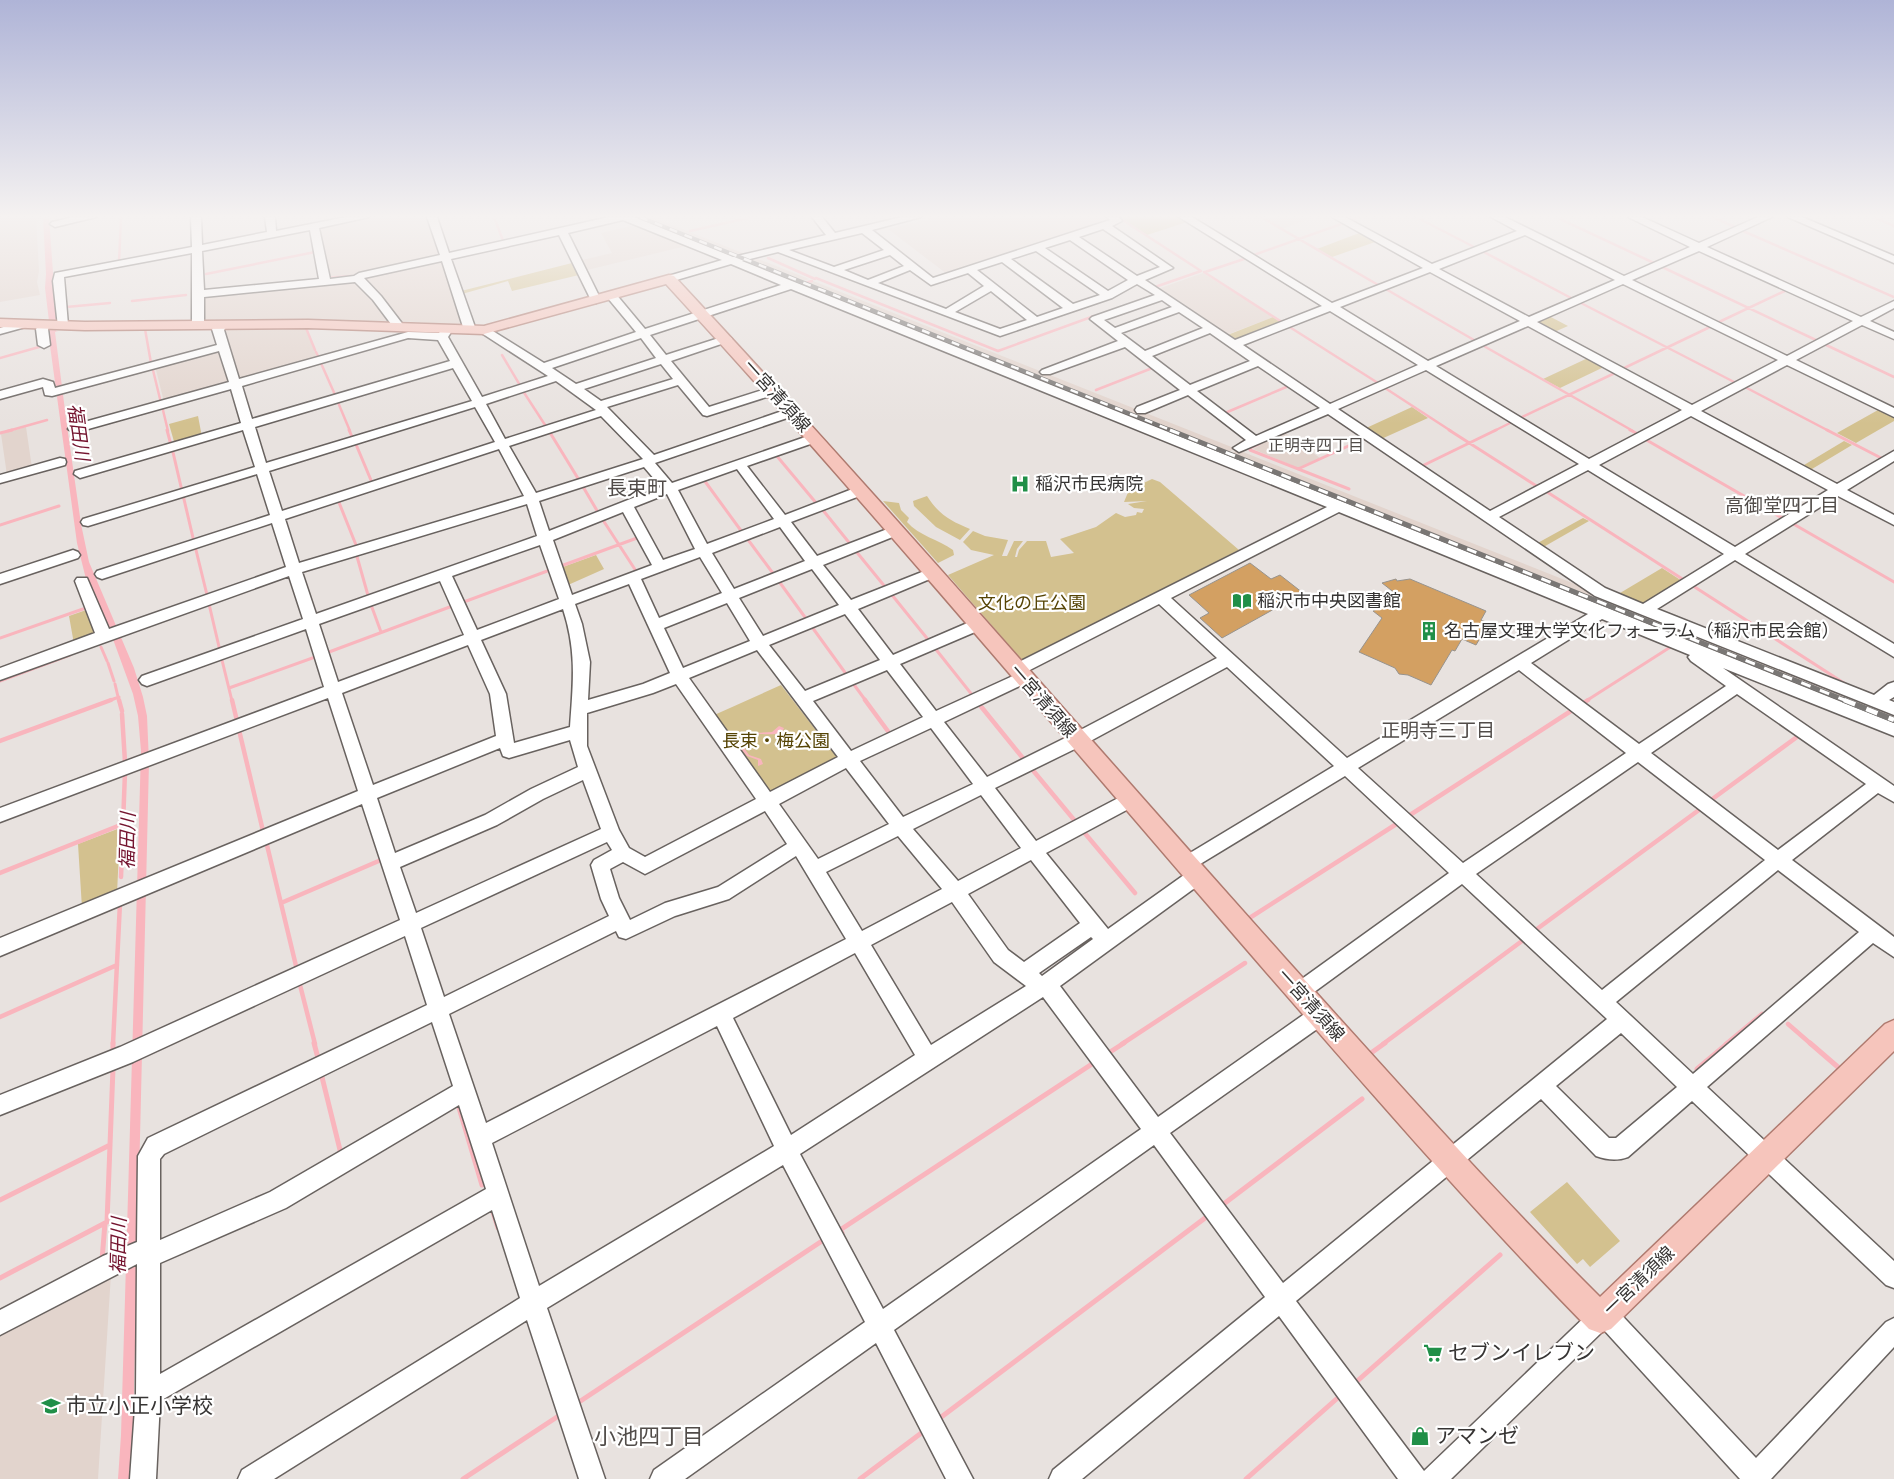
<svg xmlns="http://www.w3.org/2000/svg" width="1894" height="1479" font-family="'Fira Sans Condensed','Noto Sans JP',sans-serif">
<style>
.built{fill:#e2d4cd}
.green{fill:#d3c18f}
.water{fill:#f9b5bd}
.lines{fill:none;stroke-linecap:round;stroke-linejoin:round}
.stream-far3{stroke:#f9b5bd;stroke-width:2.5}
.stream-far2{stroke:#f9b5bd;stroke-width:3}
.stream-far1{stroke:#f9b5bd;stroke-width:4.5}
.stream{stroke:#f9b5bd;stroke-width:5}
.building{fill:#d3a062;stroke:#97938e}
.minor-casing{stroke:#68625f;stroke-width:3}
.major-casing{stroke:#af7a6f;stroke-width:3}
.minor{fill:#fff;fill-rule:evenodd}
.major{fill:#f6c5bc;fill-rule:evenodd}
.rail-far2-casing{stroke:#7a7775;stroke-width:4}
.rail-far1-casing{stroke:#7a7775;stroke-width:5}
.rail-casing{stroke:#7a7775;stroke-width:6}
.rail-far2{stroke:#fff;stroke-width:2.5;stroke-dasharray:8;stroke-linecap:butt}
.rail-far1{stroke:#fff;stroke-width:3;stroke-dasharray:10;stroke-linecap:butt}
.rail{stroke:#fff;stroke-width:4.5;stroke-dasharray:12;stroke-linecap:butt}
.labels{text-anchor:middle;stroke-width:4.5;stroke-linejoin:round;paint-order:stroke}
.far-neighbourhood-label{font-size:16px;fill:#514c49;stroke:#fff}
.street-label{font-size:18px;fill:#363433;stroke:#fff}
.poi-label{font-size:18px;fill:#363433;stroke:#fff;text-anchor:start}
.park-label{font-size:18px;fill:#564405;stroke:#fff}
.water-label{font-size:19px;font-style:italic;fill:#74142f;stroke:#fff}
.neighbourhood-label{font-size:19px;fill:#514c49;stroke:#fff}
.quarter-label{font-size:20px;fill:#514c49;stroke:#fff}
.near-poi-label{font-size:21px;fill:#363433;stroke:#fff;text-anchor:start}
.near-neighbourhood-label{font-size:22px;fill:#514c49;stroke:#fff}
</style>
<rect width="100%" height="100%" fill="#e8e2df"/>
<path class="built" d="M0 217H36L39 271 37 282 40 295 0 302Z
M370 217H429L442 257 364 274 328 279 317 227Z
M636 217H652L745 254 735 257Z
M938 217H1108L1112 220 947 274 888 229Z
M1262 217H1314L1282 229Z
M635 225 686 246 583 271 578 261 612 253 601 233Z
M754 258 766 262 809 279 797 283 742 261Z
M444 260 465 325 400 321 363 279Z
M1203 273 1273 317 1226 335 1158 289Z
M355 281 390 321 205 322 203 296Z
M813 281 1234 448V449L1222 455 802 285Z
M305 328 318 359 238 381 222 329Z
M221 349 230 383 164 402 155 366Z
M26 427 32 468 7 475 1 434Z
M1284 432 1320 458 1298 468 1253 449 1261 445 1259 443Z
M1238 450 1894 711V724L1226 456Z
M111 1274 98 1479H0V1333Z"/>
<path class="green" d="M1120 217H1178L1187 222 1147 235Z
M1362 232 1378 241 1332 257 1317 249Z
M572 263 579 275 512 291 508 281 462 294 461 291Z
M1547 315 1568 326 1552 333 1534 321Z
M1273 317 1284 324 1238 342 1225 336Z
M1590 357 1606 366 1560 388 1543 379Z
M1412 407 1428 418 1379 440 1364 429Z
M1878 410 1894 418V421L1856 443 1837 433Z
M198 416 202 437 175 445 169 424Z
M1844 441 1852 445 1807 472 1799 468Z
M1152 479 1160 482 1239 550 1022 660 948 575 994 555 971 550 963 542 973 531 985 536 1008 540 1002 556H1007L1014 541H1023L1017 549 1015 557H1017L1019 550 1027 541H1046L1051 557 1074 553 1060 539 1096 527 1116 513 1125 517 1136 515 1137 512 1142 513 1144 509 1134 508 1128 504 1147 501 1124 502 1129 490Z
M927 496C939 515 951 521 970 529L960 540 936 527 914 506 913 501Z
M883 501 899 503 901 510 909 518 907 522C919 536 938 539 953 550L954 555 938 563Z
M1583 518 1589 521 1540 549 1534 545Z
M596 555 604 569 568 585 560 568Z
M1662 568 1682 581 1641 606 1615 596Z
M89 609 99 634 74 644 69 616Z
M781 685 839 760 770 797 712 716Z
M120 828 117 894 82 908 78 844Z
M1567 1182 1620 1241 1590 1267 1583 1259 1577 1264 1530 1212Z"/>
<path class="water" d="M43 217H49L53 273 54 276 57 275 53 289 55 307 72 306 55 311 58 321 56 331H58L55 332 67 426 81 524 89 562 134 668 143 697 147 716 149 762 133 1430 129 1479H118L121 1435 141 751 138 716 133 694 114 642 86 579 77 543 48 331 45 330 49 321 45 288 46 274Z
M779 726 784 728 782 732C767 739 750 725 744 748L749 755 761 759 763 764 758 766V760L747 756 742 750 744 741 749 736 747 735 749 732C756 734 764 732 772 732Z"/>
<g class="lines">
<path class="stream-far3" d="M494 217 504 243
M1118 217 1201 271 1155 287
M1261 217 1380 286
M1416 217 1476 248
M1564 217 1560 219 1654 263
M1713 217 1737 228
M1874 217 1894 226
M1348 221 1359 217
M690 231 752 217
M1743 231 1894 297
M1480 250 1573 299
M1251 256 1344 223
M768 258 815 279
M119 263 121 217
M1660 266 1818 341
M1204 272 1285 324
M1205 272 1247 258
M206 274 315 252
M326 278 350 276
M816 278 998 351 1094 316
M801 284 812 281
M1384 288 1474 340
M1141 300 1155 295
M132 301 186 295
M1579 302 1738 384
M66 307 110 303
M1719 322 1789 289
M1288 326 1378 383
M306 328 315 350
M64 329H73
M145 329 151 363
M1824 344 1894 377
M1482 345 1633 431
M316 352 319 358
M502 355 521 387
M0 358 39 347
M320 361 336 397
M152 366 161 403
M1620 370 1710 327
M1743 386 1829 431
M1385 388 1451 431
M1096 390 1155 367
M523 391 547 428
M337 400 350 431
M162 406 168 431
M1225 413 1291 385
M1518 419 1617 372
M8 431 47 420
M1494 431 1514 421"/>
<path class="stream-far2" d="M167 430 171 445
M349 430 353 439
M1449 430 1538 487
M1630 430 1638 434
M1827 430 1883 459
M549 431 579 480
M0 433 12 430
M1643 438 1784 519
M355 442 373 485
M1259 444 1250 448V450L1349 489
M172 448 182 491
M776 455 817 504
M1420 467 1496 430
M1298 469 1368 437
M704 480 742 532
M582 485 599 514
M1544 490 1684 580
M183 495 194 542
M340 500H338L356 545
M822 509 851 545
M601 517 636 571
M1790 522 1894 582
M0 525 59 506
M746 537 775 576
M195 546 207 595
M855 550 886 588
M356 553 369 599
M561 566 637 538
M778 580 807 620
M1690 584 1847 685
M892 595 930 642
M370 602 381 632
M461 603 550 570
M209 604 220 651
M812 627 849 678
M0 638 83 609
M101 647 107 661
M934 647 973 696
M329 652 455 605
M221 656 232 701
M108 663 114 681
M0 681 70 655
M852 682 866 701
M115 684 119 701
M229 688 318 656
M108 701 119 697
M1586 701 1672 646"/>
<path class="stream-far1" d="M119 700 122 711
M232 700 237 721
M865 700 890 734
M979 704 1026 762
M1582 704 1588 700
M122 714 125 762
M239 730 263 831
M0 741 111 700
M1031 768 1075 821
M1711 800 1801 734
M1410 815 1574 709
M1083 831 1135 893
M266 841 297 970
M0 873 123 824
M121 877 125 772
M281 903 381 860
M1248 919 1398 823
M1537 929 1703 807
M299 981 315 1044
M0 1017 117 965
M1788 1024 1811 1044
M113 1044 120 903
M1122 1044 1245 963
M1383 1044 1526 938
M1726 1044 1762 1014"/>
<path class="stream" d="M314 1043 319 1062
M1810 1043 1839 1068
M113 1052V1043
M1371 1053 1385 1043
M1107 1054 1124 1043
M1697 1069 1728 1043
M321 1073 341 1154
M457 1101 482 1185
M0 1200 110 1145
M1221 1206 1362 1099
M493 1212 498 1228
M842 1233 840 1230 1095 1062
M102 1260 105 1223
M0 1278 107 1222 113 1068
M1355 1383 1500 1255
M576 1404 825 1239
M940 1418 1209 1215
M463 1479 560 1415
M860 1479 924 1431
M1246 1479 1341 1395"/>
</g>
<path class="building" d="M1250 563 1271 579 1280 575 1303 593 1222 638 1200 618 1209 613 1189 595Z
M1396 579 1397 581 1410 579 1486 611 1481 620 1489 623 1476 645 1462 639 1455 651 1452 650 1431 685 1408 675 1399 674 1395 668 1359 652 1382 618 1373 611 1400 597 1382 583Z"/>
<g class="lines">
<g class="minor-casing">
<path id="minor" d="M74 217H96L55 227 50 224 52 222Z
M191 217H201L202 245 267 232 265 217H275L276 231 346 217H369L319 228 330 279 354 276 359 273 440 255 427 217H437L449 253 609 217H634L733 257 826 235 812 217H822L835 233 902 217H921L872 230 933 278 1110 220 1107 217H1119L1122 221 1112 226 1173 268 1145 280 1235 340 1322 306 1179 217H1192L1332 303 1423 268 1332 217H1345L1432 264 1517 231 1491 217H1505L1624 276 1690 247 1628 217H1642L1699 243 1758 217H1772L1707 247 1861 317 1894 301V308L1870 321 1894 332V339L1862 325 1796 360 1894 408V417L1787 365 1701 411 1837 484 1894 451V461L1847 490 1894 515V525L1838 496 1745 554 1894 644V657L1735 560 1657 609 1874 695 1888 684 1894 682V697L1889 700 1894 702V715L1595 596 1328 414 1239 452 1233 448 1246 440 1188 395 1145 413H1137L1135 410 1137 407 1180 390 1125 347 1050 374H1042L1040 372 1042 370 1118 341 1090 319 1092 317 1155 295 1137 284 1112 298 1000 336 778 252 742 261 1894 723V736L1723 668 1894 786V802L1878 793 1792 860 1894 937V957L1873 943 1707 1087 1894 1261V1288L1886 1285 1692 1101 1628 1157C1617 1161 1607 1160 1596 1156L1541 1099 1296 1301 1424 1471 1592 1310 1605 1302 1613 1306 1756 1458 1886 1322 1894 1318V1347L1771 1479H1740L1604 1330 1451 1479H1398L1279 1316 1082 1479H1049L1053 1470 1265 1297 1154 1145 894 1330 973 1479H946L876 1343 685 1479H650L654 1470 865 1322 783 1165 547 1308 605 1479H579L527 1320 274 1479H238L242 1470 520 1298 492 1210 160 1401 156 1479H130L136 1394 137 1264 0 1335V1310L103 1256 137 1242 138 1156 148 1138 427 1005 405 936 133 1062 0 1115V1095L120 1047 400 920 362 804 0 956V938L358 791 328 698 0 822V808L324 687 306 629 147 686 142 684 139 680 142 676 303 619 289 576 0 680V668L95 633 75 581 77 578H87L109 629 286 567 272 523 102 579 97 577 95 574 97 571 270 515 257 474 88 526 83 525 81 522 83 519 255 467 243 430 80 478 74 474 75 471 241 423 231 389 74 433 68 429 70 426 229 382 219 351 52 396 45 395 43 387 0 399V391L43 379 53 382 55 388 217 345 212 329 218 323 222 322 228 325 224 330 239 379 408 332 439 333 443 327H451L453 329 448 337 482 397 548 376 480 332 478 330 480 328H488L544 363 636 332 607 297 606 295 607 293H615L645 329 781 285 731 264 673 281H665L664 279 665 277 722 260 623 220 568 233 601 300 596 303 591 300 559 235 451 259 476 330 470 333 464 330 442 261 364 278 381 296 404 326 402 328H394L373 300 355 282 204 297V325L198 328 194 327 192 325V253L64 277 68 325 62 328 58 327 53 281 55 273 192 247ZM1103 229 1160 267 1137 276 1079 237ZM310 230 319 279 204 290 202 251ZM862 233 884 250 834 267 789 250ZM1525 235 1615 280 1529 317 1439 269ZM1070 240 1128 280 1108 291 1045 248ZM1036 251 1100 295 1073 304 1011 259ZM1699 251 1853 321 1787 356 1632 280ZM890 255 904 266 868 280 844 270ZM1002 262 1063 308 1037 317 977 270ZM910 270 931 285 968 273 984 286 946 309 878 283ZM1430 272 1520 321 1428 361 1340 307ZM1623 284 1778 360 1692 405 1537 322ZM791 289 1327 507 1011 666 1008 670 1011 674 1015 675 936 711 900 664 982 629 984 625 982 621 977 620 972 621 893 655 858 609 937 576 939 573 937 570H927L851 600 823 565 900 534 902 531 900 528H890L817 556 791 522 865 494 867 491 865 488H855L785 515 747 466 819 441 821 438 819 435H811L672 483 655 463 796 415 798 412 796 409H788L654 455 607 407 678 385 703 415 707 416 776 394 778 391 776 388 772 387 709 407 671 361 730 341 732 339 730 337H722L666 355 650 335ZM991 291 1027 320 1000 329 955 312ZM1162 300 1172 307 1115 328 1104 320ZM1330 311 1418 365 1330 404 1243 345ZM1179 312 1203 328 1145 351 1121 333ZM1528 326 1682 410 1589 459 1436 366ZM1210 333 1250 361 1190 385 1152 356ZM408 338 438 340 450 361 252 419 242 386ZM641 338 656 358 576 384 552 368ZM661 364 673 379 601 401 584 389ZM1258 366 1320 408 1256 436 1197 391ZM453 368 472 401 266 463 255 427ZM1426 370 1579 464 1490 511 1338 409ZM556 381 596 410 505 439 486 404ZM475 407 495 442 282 511 269 471ZM601 416 643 459 536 493 509 446ZM1691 416 1828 490 1735 547 1599 465ZM499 449 524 496 299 563 285 519ZM644 467 661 487 549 531 539 501ZM737 469 774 519 707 544 678 490ZM1588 470 1724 554 1643 604 1605 588 1499 517ZM667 494 695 549 663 560 634 507ZM527 504 537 536 316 614 302 572ZM623 512 652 565 572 595 553 540ZM1339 512 1588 614 1347 758 1171 598ZM780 527 805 561 734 589 712 553ZM540 545 559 599 477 630 452 576ZM700 557 722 593 659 618 641 579ZM812 569 839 605 763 636 739 598ZM440 581 464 635 338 682 319 624ZM629 584 670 673 643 684 588 700 590 662 582 624 575 604ZM727 603 750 641 683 668 664 628ZM1159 604 1217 658 1071 735 987 777 944 722 1028 682 1031 678 1028 674 1024 673ZM563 609C577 652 573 683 570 727L514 743 506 694 481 640ZM845 614 880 660 805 691 769 645ZM1602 619 1690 655 1688 657 1691 661 1726 686 1639 744 1531 663ZM468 645 490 694 496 736 373 785 342 693ZM757 650 838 757 770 792 689 678ZM1227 667 1334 766 1180 859 1177 864 1180 869 1186 872 1192 869 1345 776 1449 873 1292 986 1289 992 1292 998 1299 1001 1306 998 1462 884 1607 1019 1283 1283 1170 1133 1327 1022 1330 1015 1327 1008 1320 1006 1313 1008 1158 1117 1060 986 1203 882 1206 876 1203 870 1197 868 1191 870 1108 929 1046 853 1136 805 1138 800 1136 795 1130 793 1124 795 1036 841 995 788 1083 745ZM887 670 923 717 851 751 813 701ZM1519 670 1626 753 1463 863 1358 768ZM676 684 756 799 645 857 629 848 619 830 587 746V713L653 693ZM1737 694 1866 784 1778 850 1651 753ZM931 728 973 784 903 817 860 761ZM570 740 578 767 531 789 485 815 395 853 377 798 500 748 503 756 509 758ZM1638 762 1765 860 1602 990 1476 874ZM846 768 889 824 818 859 779 804ZM583 780 601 829 416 913 400 867 497 825 543 799ZM981 795 1021 848 958 881 913 829ZM765 811 787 844 718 887 665 903 630 920 619 898 610 869 623 862 645 874 651 871ZM898 836 942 889 862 931 826 872ZM607 842 612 850 594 860 591 865 601 899 609 916 444 997 421 928ZM796 856 846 939 486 1123 449 1014 616 931 619 937 626 939 675 916 729 899ZM1031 860 1080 923 1024 962 1008 950 968 894ZM1778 870 1859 932 1693 1074 1616 1002ZM952 902 994 962 1026 986 931 1045 871 945ZM1091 937 1093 939 1042 976 1039 973ZM855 953 915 1055 791 1135 733 1018ZM1043 997 1141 1129 883 1309 800 1154ZM432 1022 453 1086 270 1192 160 1240V1159L164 1154ZM717 1026 774 1146 539 1286 492 1143ZM1621 1033 1677 1087 1616 1138H1609L1556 1086ZM459 1105 486 1189 160 1374V1263L286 1208Z
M1788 217H1802L1894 256V263Z
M25 321 31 324 29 326 0 334V328Z
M45 322 51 325 48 329 50 345 44 348 38 345 36 329 41 323Z
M60 458 65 459 66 462 65 465 0 483V475Z
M73 550 78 552 80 555 78 558 0 584V574Z"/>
</g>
<g class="major-casing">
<path id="major" d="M669 275 674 276C882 499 1081 730 1284 957 1388 1072 1490 1188 1600 1297L1885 1024 1894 1020V1051L1611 1329 1600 1333 1589 1329C1474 1212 1368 1089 1260 965 1063 738 870 506 666 284L484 334 308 328 85 330 0 327V319L85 322 308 320 484 326Z"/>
</g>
<use href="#minor" class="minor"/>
<use href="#major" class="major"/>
<g class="rail-far2-casing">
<path id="rail-far2" d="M640 217 1173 431"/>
</g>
<g class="rail-far1-casing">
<path id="rail-far1" d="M1170 430 1847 701"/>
</g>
<g class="rail-casing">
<path id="rail" d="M1844 700 1894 720"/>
</g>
<use href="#rail-far2" class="rail-far2"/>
<use href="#rail-far1" class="rail-far1"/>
<use href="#rail" class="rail"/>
</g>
<linearGradient id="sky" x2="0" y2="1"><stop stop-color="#afb4d7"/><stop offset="0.51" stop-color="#f5f2f1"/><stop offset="1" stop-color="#f5f2f1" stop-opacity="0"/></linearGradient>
<rect width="1894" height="424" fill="url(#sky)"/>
<defs>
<g id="hospital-bare" transform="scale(1.5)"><path d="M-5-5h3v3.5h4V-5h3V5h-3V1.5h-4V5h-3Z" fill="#208f48" stroke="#fff" stroke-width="2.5" paint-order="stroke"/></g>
<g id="library-bare" transform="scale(1.5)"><path d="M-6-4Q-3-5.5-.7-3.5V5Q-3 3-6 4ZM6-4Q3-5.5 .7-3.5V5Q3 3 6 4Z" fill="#208f48" stroke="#fff" stroke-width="2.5" paint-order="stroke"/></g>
<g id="building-bare" transform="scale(1.5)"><path d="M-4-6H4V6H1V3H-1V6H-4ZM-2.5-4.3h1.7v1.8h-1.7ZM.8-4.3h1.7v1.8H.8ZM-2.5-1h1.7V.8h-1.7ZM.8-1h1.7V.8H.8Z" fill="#208f48" stroke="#fff" stroke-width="2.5" paint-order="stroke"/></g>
<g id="supermarket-bare" transform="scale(1.5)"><path d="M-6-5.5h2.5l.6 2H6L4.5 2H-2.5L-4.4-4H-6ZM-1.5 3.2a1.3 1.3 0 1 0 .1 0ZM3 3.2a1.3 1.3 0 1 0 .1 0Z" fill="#208f48" stroke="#fff" stroke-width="2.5" paint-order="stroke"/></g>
<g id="school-bare" transform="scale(1.5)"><path d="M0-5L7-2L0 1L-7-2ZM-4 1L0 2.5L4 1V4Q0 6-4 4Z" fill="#208f48" stroke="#fff" stroke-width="2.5" paint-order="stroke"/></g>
<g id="shop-bare" transform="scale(1.5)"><path d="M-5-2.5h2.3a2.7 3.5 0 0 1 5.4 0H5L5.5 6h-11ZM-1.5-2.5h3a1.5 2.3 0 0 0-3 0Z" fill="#208f48" stroke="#fff" stroke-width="2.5" paint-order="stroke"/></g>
</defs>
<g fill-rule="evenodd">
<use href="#hospital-bare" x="1020" y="484"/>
<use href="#library-bare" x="1242" y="601"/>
<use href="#building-bare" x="1429" y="631"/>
<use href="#supermarket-bare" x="1433" y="1353"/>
<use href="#school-bare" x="51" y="1406"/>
<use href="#shop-bare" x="1420" y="1436"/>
</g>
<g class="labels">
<g class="far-neighbourhood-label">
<text x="1316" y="451">正明寺四丁目</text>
</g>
<g class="street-label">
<text transform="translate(777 396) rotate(48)" y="6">一宮清須線</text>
<text transform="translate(1043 701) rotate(49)" y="6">一宮清須線</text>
<text transform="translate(1311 1005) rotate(48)" y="6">一宮清須線</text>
<text transform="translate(1639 1281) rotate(-44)" y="6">一宮清須線</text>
</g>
<g class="poi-label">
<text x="1035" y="490">稲沢市民病院</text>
<text x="1257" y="607">稲沢市中央図書館</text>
<text x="1444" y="637">名古屋文理大学文化フォーラム（稲沢市民会館）</text>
</g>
<g class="park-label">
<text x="1032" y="609">文化の丘公園</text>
<text x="776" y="747">長束・梅公園</text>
</g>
<g class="water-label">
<text transform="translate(79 432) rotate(82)" y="7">福田川</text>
<text transform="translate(127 841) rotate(-89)" y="7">福田川</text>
<text transform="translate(118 1246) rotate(-89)" y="7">福田川</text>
</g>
<g class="neighbourhood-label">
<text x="1782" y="512">高御堂四丁目</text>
<text x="1438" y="737">正明寺三丁目</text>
</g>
<g class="quarter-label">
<text x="637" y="495">長束町</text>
</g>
<g class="near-poi-label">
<text x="1448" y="1360">セブンイレブン</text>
<text x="66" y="1413">市立小正小学校</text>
<text x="1435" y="1443">アマンゼ</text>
</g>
<g class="near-neighbourhood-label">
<text x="649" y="1444">小池四丁目</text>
</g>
</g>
</svg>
